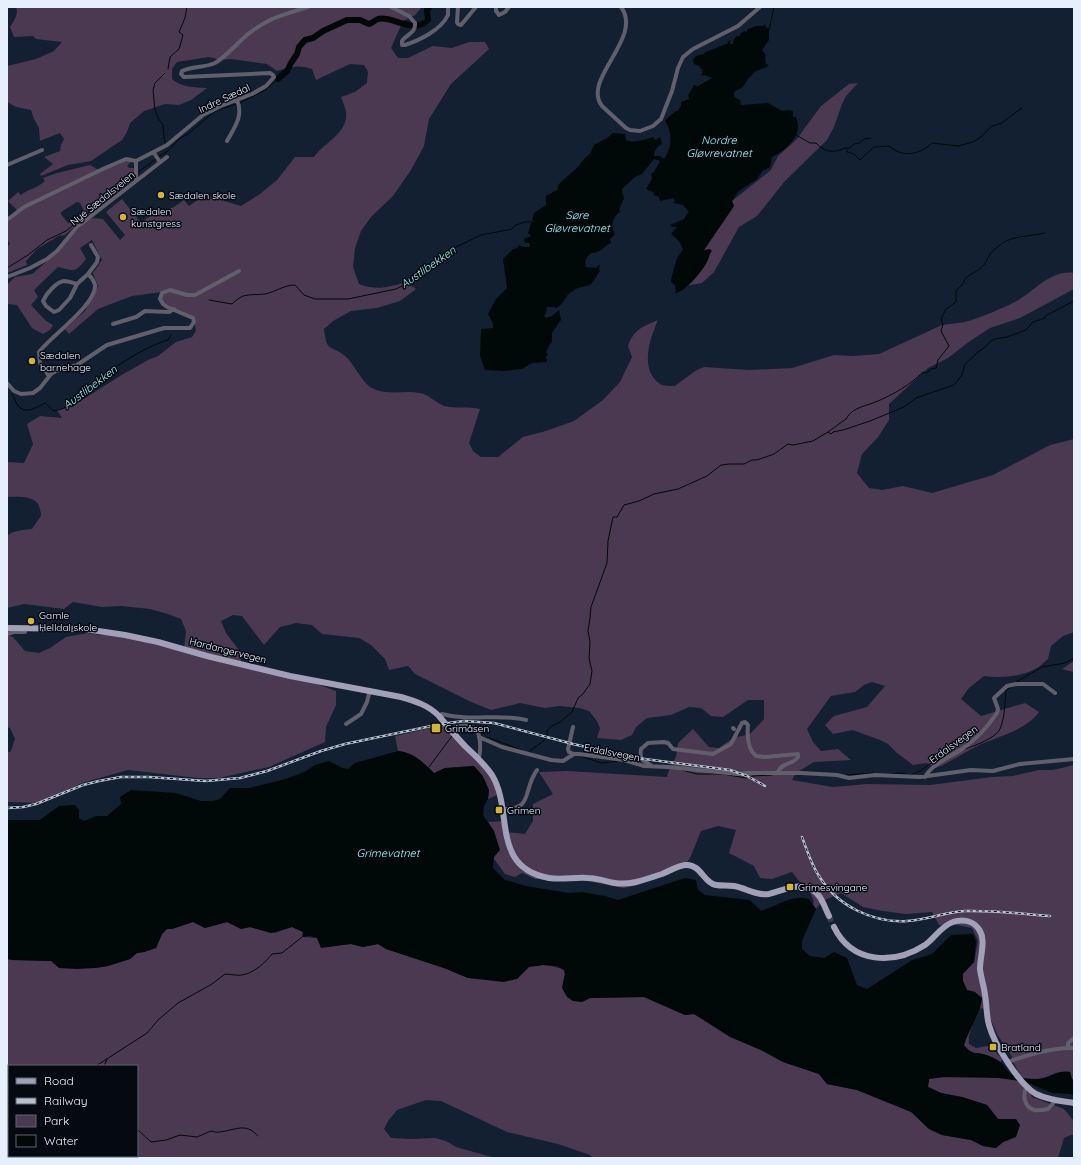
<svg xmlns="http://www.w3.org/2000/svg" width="1081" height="1165" font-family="Quicksand,sans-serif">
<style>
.green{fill:#4b3951;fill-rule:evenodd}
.water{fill:#000908}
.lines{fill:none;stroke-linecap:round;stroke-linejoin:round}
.stream{stroke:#000908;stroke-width:1}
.river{stroke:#000908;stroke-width:6}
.primary-tunnel{stroke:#323f50;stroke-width:6;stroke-dasharray:6 3;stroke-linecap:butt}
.minor{stroke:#605f6b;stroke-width:4}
.primary{stroke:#a1a0b8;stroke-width:6}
.rail-casing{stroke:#b6c1cf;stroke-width:2.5}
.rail{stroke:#050a12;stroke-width:1;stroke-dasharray:3;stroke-linecap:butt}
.poi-dot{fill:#d3b635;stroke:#050a12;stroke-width:1.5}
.labels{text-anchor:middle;stroke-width:3;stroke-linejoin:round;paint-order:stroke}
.street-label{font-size:10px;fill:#e6f0fd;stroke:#050a12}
.poi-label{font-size:10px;fill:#e6f0fd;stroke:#050a12;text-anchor:start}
.water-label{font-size:11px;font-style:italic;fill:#9df4ef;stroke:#050a12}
</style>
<rect width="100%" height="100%" fill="#122032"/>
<path class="green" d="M16 7H422L415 15 403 21 391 48 398 58H408L433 46 452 48 469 42H485L489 49 451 84 429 119 424 146 411 170 393 196 371 217 361 231 355 248 353 267 359 284C377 291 389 287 406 282L416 289 400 301 377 308 351 311 333 321 324 329C327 353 329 344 344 355 354 363 362 383 372 388 387 396 404 390 420 393 428 394 436 403 444 406 455 409 469 406 480 409L469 443 473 451 481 457H498L523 437 546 431 574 421 603 400 620 382 632 357 628 346C634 329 642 327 658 320 650 338 639 370 660 384 663 386 670 386 675 386L695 371 704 367 749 370 792 368 834 355 853 356 879 354 940 326C948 323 957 324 965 322 982 317 1001 309 1017 301 1034 291 1052 269 1074 273V289L1020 318 990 328 970 341 948 358 928 368 889 404V420L878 437 862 454 857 473 869 488 882 490 903 486 932 493 993 475 1050 445 1074 439V632L1063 636 1051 646 1048 659C1044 662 1040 667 1035 669 1021 677 1000 678 984 676L969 688 961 699 981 716 1025 703 1039 712C1027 730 996 737 977 746 963 753 951 762 936 768L927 763 913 765 897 753 888 744 880 740 853 730 833 734 825 725 834 716 867 707 885 686 872 682 864 685 855 692 831 696 807 729 813 742 821 751 838 749 851 760 814 762 796 773 792 780 833 787 867 784 930 785 992 777 1013 776 1039 770H1053L1074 765V1081L1072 1079 1070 1072C1057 1070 1053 1076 1042 1078 1036 1080 1028 1078 1022 1078L1014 1064 1012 1057 997 1034 991 1020 989 1011 982 1008C976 1018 967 1032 969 1044L976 1048 987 1046 992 1048 1002 1059 1001 1062C997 1060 992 1057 987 1055 976 1051 973 1057 964 1045L968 1032 981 1009 975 992 967 990 963 981 962 974 974 962 978 941 972 928 952 924 939 925 932 912 906 914 883 911 863 907 841 893 822 901 816 909 813 905 814 901 807 886 799 881 792 872 772 879 760 878 754 866 729 853 736 830 718 826 701 831 690 858 684 866 638 885 624 888 582 880 535 879 522 873 515 877 505 874 494 859V831L488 822 505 821 506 832 525 834 533 821V804L553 794 539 772 567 771 667 777 670 767 676 757 678 743 693 729 709 747 719 748 733 738 750 734 764 719V700H748L723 717 711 716 701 708 689 707 671 715 647 718 636 727 632 735 621 740 597 738 600 728 597 721 589 711 580 708 559 706 545 708 520 703 491 710 469 701 415 674 408 666 389 670 385 659 371 645 359 638 322 634 312 625 296 623 280 627 264 645 242 616 233 615 221 621 226 633 242 654 240 665 309 681 336 691V705L326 727 325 742 269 767 219 778H198L128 770 82 783 40 803 7 802V753L11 751 15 739 10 728 7 727V635L13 637 25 651 39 653 50 648 66 637 88 633 100 635 120 634 184 649 186 631 181 619 168 614 150 609 121 606 102 607 73 602 64 609 24 604 7 608V536C13 530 24 530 32 529L41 516C41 513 40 509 39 506 34 495 17 497 7 497V462L24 463 33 444 27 424 40 416 62 418 57 410 71 407 120 376 148 360 158 356 176 342 192 337 196 331 194 320 162 303V292L132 296 98 309 69 334 65 329 85 311 98 286 93 273 102 260 92 240 80 248 86 259C75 273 75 271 58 267L34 290 38 297 31 305 46 321 53 325 50 330 43 334 32 328 17 305 7 304V285L15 277 32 274 45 263 86 221 93 218 103 219 120 240 125 235 106 212 122 199 141 223 148 217 174 207 184 200 189 206 205 195 241 206 260 194 277 180 295 157H314C325 141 348 134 346 112 345 107 343 102 341 97L355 92 367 83 368 72 364 65 350 64 316 80 312 69C300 64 289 67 277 71L267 64 231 59 221 60 209 57 177 62 172 69V79C182 88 194 87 207 88L191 100 179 105 165 104 144 111 130 123 127 132 122 140 91 161 68 165 41 176 40 174 53 164 44 157 60 151 61 145 64 139 60 133 40 141 39 128 34 119 31 110 16 107 7 102V66L36 59 54 51 62 42 36 39 33 36 14 37 10 27C14 21 19 14 16 7Z
M858 83 846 96 842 104 834 127 827 140 785 181 757 216 739 227 714 272 702 283 686 286C695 278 707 267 708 255L704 250 734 206 732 201 771 170 778 156 796 140 821 106 849 84Z
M129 160 131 162 127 166 129 168H133L134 169 133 179 132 181 82 220 65 235 62 236 60 235 37 249 26 261 27 265 7 273V247L10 244 7 239V222L19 212 8 201 18 192 21 195C28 189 38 188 45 181L43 178 57 173 90 165 100 171 124 161ZM77 202 80 203 84 211 71 222 68 223 61 214V212Z
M1074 661V672L1062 669Z
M444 725 487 771 494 782 497 795 488 799C490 784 483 776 474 766L445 768 434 773C424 763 413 752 398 751L395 736Z
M193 922 205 928 227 922 241 929 250 927 275 933 292 927 303 932V937L317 938 319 941 336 945 351 944 363 947 378 944 386 949 444 968 468 978 517 979C520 975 525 969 529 967 538 963 555 966 564 970L565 974 562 988 582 1002 590 998 644 997 685 1015 694 1014 783 1062 819 1074 827 1084 857 1090 912 1112 929 1129 942 1135 971 1140 983 1146 996 1148 1003 1142 1009 1140 1016 1119H998L987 1105 962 1097 941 1093 928 1087 929 1079C961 1075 996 1076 1026 1082L1032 1097 1064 1109 1074 1121V1135H1071L1064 1138 1058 1158H593L590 1155 558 1144 507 1132 441 1101 426 1100 397 1110 388 1121 384 1129 391 1138 411 1139 435 1138 446 1141 456 1147 495 1158H7V1126L9 1125V1156H137V1066H9V1107H7V959L12 960 52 961 95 968 108 966 130 959 137 953 144 952 156 948 162 934 167 929H172Z"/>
<path class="water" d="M765 24V26L769 29V40L762 50 766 55 765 58 766 64 769 65 765 68 756 71 748 79 743 87 734 92V96L736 98 740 100 741 105 768 103 782 111 788 110 793 111V117H796C797 120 798 123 798 126 798 140 783 152 772 157L770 167 765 170H763L757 179 739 191 732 201 734 206 704 250 710 249 712 251C709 255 709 258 707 262 702 271 685 293 675 293L676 290 675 288 676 286 671 282C671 279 676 259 678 257 680 253 681 253 683 249L679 241 671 234 677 227H673L670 225 684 219 686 215 689 212 683 205 673 203 675 201 673 198 660 201 659 197 654 195 653 192 646 189 652 179 651 174 654 172 660 161 654 159 642 174 635 177 622 189V192L624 198 619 210 621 211C613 217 610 224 615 234L610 239 611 243C603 246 602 253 591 253 586 258 584 261 586 267L596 268 600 264 599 268 600 271C596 275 594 282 591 284 587 287 581 286 576 289 573 291 568 294 566 297 563 302 562 305 556 308L554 307H547L546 314 544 315 546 318 552 316 559 310 561 320 552 333V342L550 344 546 352 548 354 546 357 547 362 532 363 522 369 504 371 485 370 480 356 481 329 493 328V323L488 314 496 299 507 288 503 259 513 249 517 248 519 245 523 247H530L529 243H525L524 239 531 236 528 233 531 223H533L534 221 532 220 534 213 546 205V196L557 190 559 184 579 166 583 160 590 154 594 145 607 138 613 133 625 134 626 140C634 144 646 139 654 137V139L656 140 660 137 662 144C657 146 654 151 654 156H660L664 159C673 147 672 132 665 120L676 111H678L681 105V102L689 99 688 95 694 85 698 86 712 78 704 75 701 76 703 71 699 66 694 64 693 60 696 56 704 54 706 52 726 44H728L727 42 730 40V44H733L734 39 737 36H740V34L744 31 746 32 748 29 756 26H763Z
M398 751C413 752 424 763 434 773L445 768 474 766 482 775 489 790 488 799 484 806 483 815 494 831 500 850 494 857 493 868 505 880 526 886 569 893 582 892 605 896 618 900 685 878 696 880 698 890 705 895 750 900 761 911C777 906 792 894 809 899L816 909 802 941V949L810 956 824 958 834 952 847 958 857 985 867 989 912 960 932 954 951 935 973 934 976 942 974 962 963 974V981L967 990 975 992 982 998C980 1015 969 1029 964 1045 972 1055 975 1052 986 1055 990 1056 996 1059 1000 1062 1006 1065 1006 1073 1015 1076 1022 1079 1030 1079 1037 1079 1049 1079 1055 1070 1070 1072L1072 1079 1074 1081V1096L1070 1094 1052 1093 1026 1082 1000 1078 942 1077 929 1079 928 1087 941 1093 962 1097 987 1105 998 1119H1016L1020 1125 1016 1137 1003 1142 996 1148 983 1146 971 1140 942 1135 929 1129 911 1112 857 1090 827 1084 819 1074 783 1062 763 1051 730 1037 694 1014 685 1015 644 997 590 998 582 1002 573 1001 567 997 562 988 565 974 564 970 557 966 544 965 529 967 517 979 504 982 468 978 444 968 386 949 378 944 363 947 351 944 321 948 317 938 310 936 302 937 303 932 292 927 271 933 250 927 241 929 227 922 205 928 193 922 172 929H167L162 934 156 948 144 952 137 953 130 959 108 966 95 968 77 969 59 968 51 961 12 960 7 959V820H40L59 806 75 805 79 810V818L85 821 96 816H107L121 804 120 797 131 790 176 793 201 801H213L220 799 230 788H249L286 779 304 772 315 765 329 761 343 768 348 769 355 763Z"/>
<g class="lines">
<path class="stream" d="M769 30 774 7
M168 69 170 57 179 49 183 35 179 32 185 18 187 7
M165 73 155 83 153 90 155 110 158 118 163 125 164 138 165 143
M240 103 265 90 278 79
M796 135 810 143H816C823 151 831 153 840 150 844 149 845 147 850 148L854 144 859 143 864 139 871 138
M844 148 847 149V152L854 154 860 160 874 147 889 146C902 158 920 155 932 143L958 146 973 142 981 137 992 126 1002 123 1012 115 1022 108
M158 157 168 151 179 139 188 134 210 115 218 110 237 104
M137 173 156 159
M7 268 28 255 47 240 66 231 135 175
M209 300 232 304C235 301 239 298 243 296 250 294 257 295 265 294 275 292 284 285 295 285L304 295 315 299H348L396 289 408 283 454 248 481 235 512 229 516 225 525 222H533
M12 394C15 398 15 402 18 406 26 415 37 407 45 403L54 411C72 408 74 398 86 388 107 372 143 347 168 340L171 335
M828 432 846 419C852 407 867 406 878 401 894 394 910 385 923 372L926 373 931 369 936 368 938 360 949 346 942 333 941 330 943 325 941 319 946 309 956 302V290C958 289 959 288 961 286 964 284 964 279 967 277 972 273 978 271 982 267 986 264 987 258 990 254 992 251 1002 243 1006 241 1017 236 1032 236 1045 233
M1016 682 1042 667 1065 663 1074 658
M479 730 487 737 521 750
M456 734 462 730 472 729
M547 736V731L550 727 560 722 572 712 578 698 583 694 590 684 592 671 589 658 590 642 588 631 590 618 591 607 607 563 608 541 613 517H617L624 505 639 501 654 494 678 489 707 476 721 465 729 464H744L752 460H757L774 454 788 444 793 445 813 441 828 432 831 434 833 432 843 430 870 421 904 407 916 398 954 385 962 375 965 364 979 351 983 349 990 342 994 339 1007 337 1026 330 1033 322 1045 318V316L1074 301
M965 749C974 746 996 738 1000 729 1005 717 1005 702 1006 690L1011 687
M529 752C534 746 541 745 545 739
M581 756 601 763 618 761
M635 765 641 767
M429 767 452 736
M682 770 697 774H723L746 778 753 776 772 775
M890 774 900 773 907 774
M846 775 873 773
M910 775C924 772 929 761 941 759
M96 1066 147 1033 158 1020 178 1003 212 984 225 974C231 974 237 976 242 975 254 973 265 963 272 954L282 953 302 937
M104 1066 107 1059
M137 1129 151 1142 166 1140 180 1135 197 1137 211 1131C223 1136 239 1123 251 1130 254 1132 256 1134 258 1136"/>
<path class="river" d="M278 79 287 71 291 63 297 54 299 47 305 40 313 38 323 31 347 20H360L369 24C373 23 375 20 378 19 392 15 413 35 428 20L427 10 429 7"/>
<path class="primary-tunnel" d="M829 916 834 927"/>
<path class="minor" d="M391 7 409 16 415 23C416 33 407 34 402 41V45H405C420 40 441 30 448 15V7
M458 7 457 22 458 24 461 25 476 7
M496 7V11L499 15 505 12 509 7
M621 7C644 38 581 79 602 106L626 128 630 130 640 131 653 126 661 119 672 91 678 68 683 57 693 49 738 26 760 7
M227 141C234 128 244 116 237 100
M154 153 160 162
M136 161 167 145 203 115 221 106 252 94 266 86 274 77 273 75 270 73 184 77 181 74 182 71C192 66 204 68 215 63 227 56 236 44 247 35 269 17 283 15 308 7
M136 161V181
M7 165 42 150
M7 220 24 207 105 168 126 159 136 161
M7 277 30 268 47 259 57 251 77 227 167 157
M77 284C73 283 69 281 64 281 56 282 46 294 43 301L46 306 54 312 59 310 70 298 77 284 88 274 97 262 98 257 91 245
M113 324 136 317 145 311 169 312 174 309
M49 376 40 363 39 352C50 337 97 304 95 285 94 281 91 277 88 274
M7 383 14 391 21 394 33 393 40 388 51 374 56 371 77 365 107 345 164 328H190L194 322 193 318 167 307 163 304 160 299 162 293 170 290 187 295H195L239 271
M7 634 14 632H25
M439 716 442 714C470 722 498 713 526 720
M346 724 361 714 367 702 370 690
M573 727 568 749 569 752 574 754
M733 728 734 729
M450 730C455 726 457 726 462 726 476 725 479 730 480 743 480 749 481 754 478 759
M479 737 502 747 551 760 563 761 574 754H579L624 760 644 766 668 767 738 774 748 773H801L837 775 849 778 875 775 920 777 971 770 993 771 1020 764 1074 759
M652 766C644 760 639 762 641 749L648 743 664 742 668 743 673 749 713 754 731 744 742 723 745 722 748 725C747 736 747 749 756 756L765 757 798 754V757C793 765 782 762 778 772
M925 777C932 764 950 757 962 749 977 739 987 728 997 713L998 709 994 698 1007 686 1016 684H1043L1055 693
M502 809C534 810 522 791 537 770
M1068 1047V1043L1074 1038
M1008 1062C1026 1055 1055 1047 1074 1048
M1027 1087C1022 1094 1024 1107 1034 1110 1038 1111 1043 1110 1048 1109L1055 1101"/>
<path class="primary" d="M7 628 85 629 125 635 158 642 207 656 290 676 401 697C415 701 428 705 439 716 448 727 457 738 467 748 476 756 485 765 492 775 514 811 490 867 549 878 562 880 575 877 588 878 608 879 613 887 636 882 644 880 653 877 662 874 670 871 678 865 687 865 701 865 704 883 716 885 722 886 728 885 734 886 746 888 756 896 769 894 782 891 798 882 811 889 821 894 824 906 829 916
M834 927C852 964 894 965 925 945 935 938 941 926 953 922 961 919 972 920 978 928 987 939 980 955 980 969 981 978 984 986 985 995 987 1005 986 1015 989 1025 994 1044 1019 1084 1036 1094 1048 1100 1061 1101 1074 1103"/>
<g class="rail-casing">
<path id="rail" d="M7 808 23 807 36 804 83 785 99 781 121 777H149L206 781 240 778 267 771 321 751 345 744 441 724 464 721 494 723 573 744 629 757 730 770 747 776 765 786
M802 837C807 850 811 864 819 876 837 906 873 923 907 921 927 920 945 912 965 911 993 910 1022 914 1050 916"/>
</g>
<use href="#rail" class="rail"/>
</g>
<g class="poi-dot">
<circle cx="161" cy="195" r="4"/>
<circle cx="123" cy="217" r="4"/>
<circle cx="32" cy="361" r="4"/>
<circle cx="31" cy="621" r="4"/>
<rect x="431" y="723" width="10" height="10" rx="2"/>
<rect x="495" y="806" width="8" height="8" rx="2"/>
<rect x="786" y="883" width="8" height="8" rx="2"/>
<rect x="989" y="1043" width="8" height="8" rx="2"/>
</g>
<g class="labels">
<g class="street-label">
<text transform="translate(224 98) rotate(-25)" y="4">Indre Sædal</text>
<text transform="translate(102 198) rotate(-39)" y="4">Nye Sædalsveien</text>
<text transform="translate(228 650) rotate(14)" y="4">Hardangervegen</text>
<text transform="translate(953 744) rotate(-36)" y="4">Erdalsvegen</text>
<text transform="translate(612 752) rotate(11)" y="4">Erdalsvegen</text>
</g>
<g class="poi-label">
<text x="169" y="199">Sædalen skole</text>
<text x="131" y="215">Sædalen<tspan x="131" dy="12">kunstgress</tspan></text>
<text x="40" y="359">Sædalen<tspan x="40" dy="12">barnehage</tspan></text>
<text x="39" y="619">Gamle<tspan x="39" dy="12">Helldal skole</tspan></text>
<text x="445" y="732">Grimåsen</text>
<text x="507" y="814">Grimen</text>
<text x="798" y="891">Grimesvingane</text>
<text x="1001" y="1051">Bratland</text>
</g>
<g class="water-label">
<text x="719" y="144">Nordre<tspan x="719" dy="13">Gløvrevatnet</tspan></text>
<text x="577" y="219">Søre<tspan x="577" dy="13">Gløvrevatnet</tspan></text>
<text transform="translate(428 267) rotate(-35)" y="4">Austlibekken</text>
<text transform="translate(90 387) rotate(-37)" y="4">Austlibekken</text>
<text x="388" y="857">Grimevatnet</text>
</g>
</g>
<rect width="1081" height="1165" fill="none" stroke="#e6f0fd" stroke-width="16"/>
<rect x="8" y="1065" width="130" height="92" fill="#050a12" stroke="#5f6670"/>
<rect x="16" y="1078" width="20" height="6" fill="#a1a0b8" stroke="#5f6670"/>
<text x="44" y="1085" font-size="12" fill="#e6f0fd">Road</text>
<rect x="16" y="1098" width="20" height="6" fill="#b6c1cf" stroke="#5f6670"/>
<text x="44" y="1105" font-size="12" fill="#e6f0fd">Railway</text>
<rect x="16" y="1115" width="20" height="12" fill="#4b3951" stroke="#5f6670"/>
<text x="44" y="1125" font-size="12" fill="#e6f0fd">Park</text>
<rect x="16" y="1135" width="20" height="12" fill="#000908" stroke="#5f6670"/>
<text x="44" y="1145" font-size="12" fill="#e6f0fd">Water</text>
</svg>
